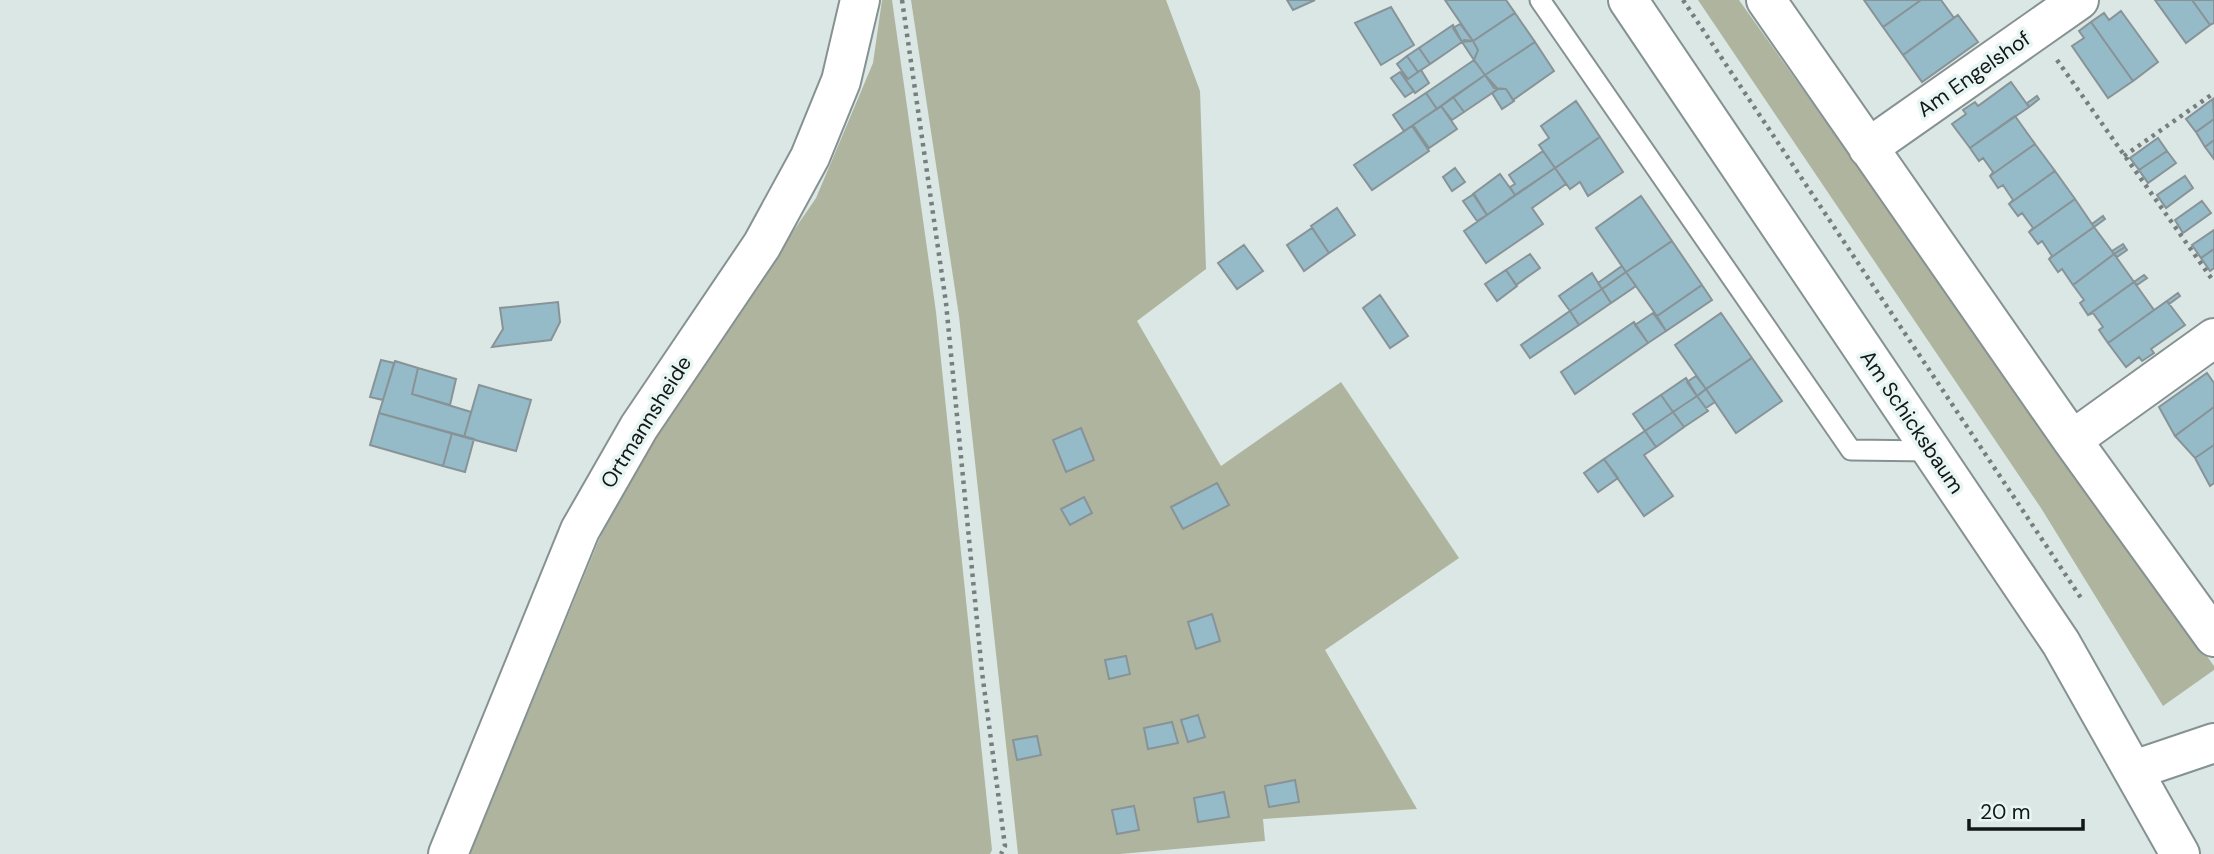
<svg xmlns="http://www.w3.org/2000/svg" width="2214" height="854" font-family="'DM Sans',sans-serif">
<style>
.green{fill:#afb49f}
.building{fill:#96bbc8;stroke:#889397;stroke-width:2}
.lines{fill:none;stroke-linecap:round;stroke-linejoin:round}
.service-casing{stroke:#869291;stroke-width:23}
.minor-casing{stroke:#869291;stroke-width:42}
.tertiary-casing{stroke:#869291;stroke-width:42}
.path{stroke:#777f7e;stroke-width:4.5;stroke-dasharray:3.5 5;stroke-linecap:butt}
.service{stroke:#fff;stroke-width:19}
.minor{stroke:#fff;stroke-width:38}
.tertiary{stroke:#fff;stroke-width:38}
.labels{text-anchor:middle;stroke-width:7;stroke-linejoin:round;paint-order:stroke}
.street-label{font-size:21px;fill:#121616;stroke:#e7f5f3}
</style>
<rect width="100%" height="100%" fill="#dae7e5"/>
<path class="green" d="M882 0H892L936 312 992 850 990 854H470L601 535 669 412 816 198 873 63Z
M911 0H1166L1200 91 1206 269 1137 321 1221 466 1341 382 1459 558 1325 650 1417 809 1263 819 1265 841 1120 854H1018L959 316Z
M1698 0H1739L2214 666V670L2163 706 2041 508Z"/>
<path class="building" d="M1287 0H1315L1293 10Z
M1445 0H1506L1515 13 1473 41Z
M1864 0H1921L1883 27Z
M1921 0H1941L1954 18 1903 55 1883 27Z
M2155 0H2192L2210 25 2186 43Z
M2192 0H2214V23L2210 25Z
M1391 7 1414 45 1381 65 1355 23Z
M2121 11 2158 62 2133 81 2091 22 2104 13 2109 20Z
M1515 13 1535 42 1485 75 1474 60 1478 50 1473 41Z
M1958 15 1978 42 1922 82 1903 55Z
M2091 22 2133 81 2108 98 2072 46 2084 38 2079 31Z
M1460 24 1473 41 1462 42 1453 28Z
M1453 25 1462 42 1430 64 1419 48Z
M1464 40 1473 41 1478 50 1474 60 1462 42Z
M1535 42 1554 71 1513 100 1506 89 1494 88 1485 75Z
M1419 48 1430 64 1418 72 1407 56Z
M1407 56 1418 72 1408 79 1397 64Z
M1474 60 1485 75 1437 109 1426 93Z
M1421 70 1429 83 1415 93 1400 72 1408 79Z
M1400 72 1414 91 1405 97 1391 78Z
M1485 75 1498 89 1464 112 1453 97Z
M2011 82 2029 107 1970 148 1952 124 1966 114 1963 110 1975 102 1978 106Z
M1498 89H1506L1514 101 1502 109 1492 93Z
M1426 93 1437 109 1404 131 1393 115Z
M2037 96 2039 99 2029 107 2027 103Z
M1453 97 1464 112 1452 120 1441 106Z
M2213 99 2214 119 2196 132 2186 119Z
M1576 101 1600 137 1555 168 1539 145 1549 138 1541 126Z
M1441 106 1457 129 1429 148 1413 125Z
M2015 116 2035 144 1990 176 1993 172 1983 158 1979 161 1970 148Z
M2214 119V140L2205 147 2196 132Z
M1412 126 1429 151 1372 190 1354 165Z
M1600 137 1623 172 1588 196 1580 182 1570 189 1555 168Z
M2158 138 2167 151 2139 170 2130 158Z
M2214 140V159L2205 147Z
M2035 144 2055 171 2009 204 2013 200 2003 185 1998 188 1990 176Z
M1543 151 1555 168 1515 195 1510 187 1515 184 1509 175Z
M2167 151 2176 163 2148 183 2139 170Z
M1455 168 1465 182 1452 191 1443 177Z
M1555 168 1566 184 1532 208 1543 224 1486 263 1464 231Z
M2055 171 2075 199 2029 232 2033 228 2022 213 2018 216 2009 204Z
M1500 174 1515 195 1487 215 1473 194Z
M2185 176 2193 188 2166 208 2157 195Z
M1474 194 1487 215 1477 221 1463 201Z
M1641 196 1672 241 1626 272 1596 228Z
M2075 199 2094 227 2049 259 2052 256 2042 241 2038 244 2029 232Z
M2202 201 2211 213 2183 233 2175 220Z
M1337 208 1355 235 1329 253 1311 226Z
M2103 216 2105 219 2094 227 2092 224Z
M2094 227 2114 254 2073 285 2062 269 2058 272 2049 259Z
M1312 228 1329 253 1304 271 1287 245Z
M2214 230V249L2201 258 2192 245Z
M1672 241 1702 285 1657 316 1626 272Z
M2123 244 2125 247 2114 254 2112 251Z
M1244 245 1263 271 1237 289 1218 263Z
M2125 247 2127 250 2117 257 2114 254Z
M2214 249V268L2210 271 2201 258Z
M1530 254 1540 268 1516 285 1506 270Z
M2114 254 2134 282 2088 315 2080 303 2084 300 2073 285Z
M1622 266 1626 272 1602 289 1598 283Z
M1506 270 1517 286 1497 301 1485 284Z
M1626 272 1636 286 1611 303 1602 289Z
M1592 273 1602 289 1570 311 1559 296Z
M2144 275 2147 278 2137 285 2134 282Z
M2134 282 2154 310 2108 343 2099 330 2103 327 2093 313 2088 315Z
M1702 285 1712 300 1666 331 1657 316Z
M1602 289 1611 303 1579 325 1570 311Z
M2178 293 2180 296 2169 304 2167 301Z
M1380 295 1408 336 1390 348 1363 308Z
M2167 301 2185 325 2151 349 2154 353 2142 361 2139 357 2126 367 2108 343Z
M558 302 560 322 551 340 492 347 503 329 500 308Z
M1570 311 1579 325 1530 358 1521 345Z
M1653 313 1666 331 1648 343 1635 325Z
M1721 313 1752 358 1706 389 1675 345Z
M1634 322 1648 343 1575 394 1561 372Z
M1752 358 1782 401 1736 433 1706 389Z
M381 360 394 363 383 400 370 397Z
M395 361 418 368 412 394 471 412 464 437 379 413Z
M418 368 456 379 450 405 412 394Z
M2207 373 2214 383V407L2175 436 2159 407Z
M1696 376 1706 389 1697 396 1687 382Z
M1686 378 1697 396 1673 412 1661 395Z
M479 385 531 400 516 451 464 437Z
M1706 389 1715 402 1706 408 1697 396Z
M1661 395 1673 412 1645 431 1633 414Z
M1697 396 1708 411 1684 427 1673 412Z
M2214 407V445L2195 458 2175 436Z
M1673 412 1684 427 1656 447 1645 431Z
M379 413 452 433 443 466 370 445Z
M1081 428 1094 460 1066 472 1053 440Z
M1645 431 1656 447 1644 455 1673 496 1644 516 1604 459Z
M452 433 474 439 465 472 443 466Z
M2214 445V483L2210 486 2195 458Z
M1604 459 1618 478 1598 492 1584 473Z
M1217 483 1229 505 1183 529 1171 507Z
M1084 497 1092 513 1070 525 1061 509Z
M1212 614 1220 641 1196 649 1188 622Z
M1126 656 1130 674 1109 679 1105 660Z
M1198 715 1205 737 1188 742 1181 720Z
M1172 722 1178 743 1148 749 1144 728Z
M1037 736 1041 755 1017 760 1013 740Z
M1295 780 1299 802 1269 807 1265 786Z
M1224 792 1229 817 1198 822 1194 798Z
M1134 806 1139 830 1117 834 1112 810Z"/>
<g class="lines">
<g class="service-casing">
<path id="service" d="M1540 0 1851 450 1932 451"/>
</g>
<g class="minor-casing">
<path id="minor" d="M1766 0 2072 440 2214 637
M1868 148 2079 0
M2072 440 2214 338
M2134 770 2214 743
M448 854 580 530 639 427 762 245 810 157 841 81 860 0"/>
</g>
<g class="tertiary-casing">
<path id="tertiary" d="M1628 0 2061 643 2180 854"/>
</g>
<path class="path" d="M902 0 946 303 982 672 1005 846 1001 854
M1683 0 2083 601
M2057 60 2214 282
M2124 156 2214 93"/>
<use href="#service" class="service"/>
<use href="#minor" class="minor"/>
<use href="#tertiary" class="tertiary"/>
</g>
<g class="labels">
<g class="street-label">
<text transform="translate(1974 74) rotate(-35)" y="7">Am Engelshof</text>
<text transform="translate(646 422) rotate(-58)" y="7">Ortmannsheide</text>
<text transform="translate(1912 422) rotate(56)" y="7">Am Schicksbaum</text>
</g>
</g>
<path d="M1969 819v10h114v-10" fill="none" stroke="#121616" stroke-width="3.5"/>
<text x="1980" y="819" font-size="21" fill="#121616" stroke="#e7f5f3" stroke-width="5" paint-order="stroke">20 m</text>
</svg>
